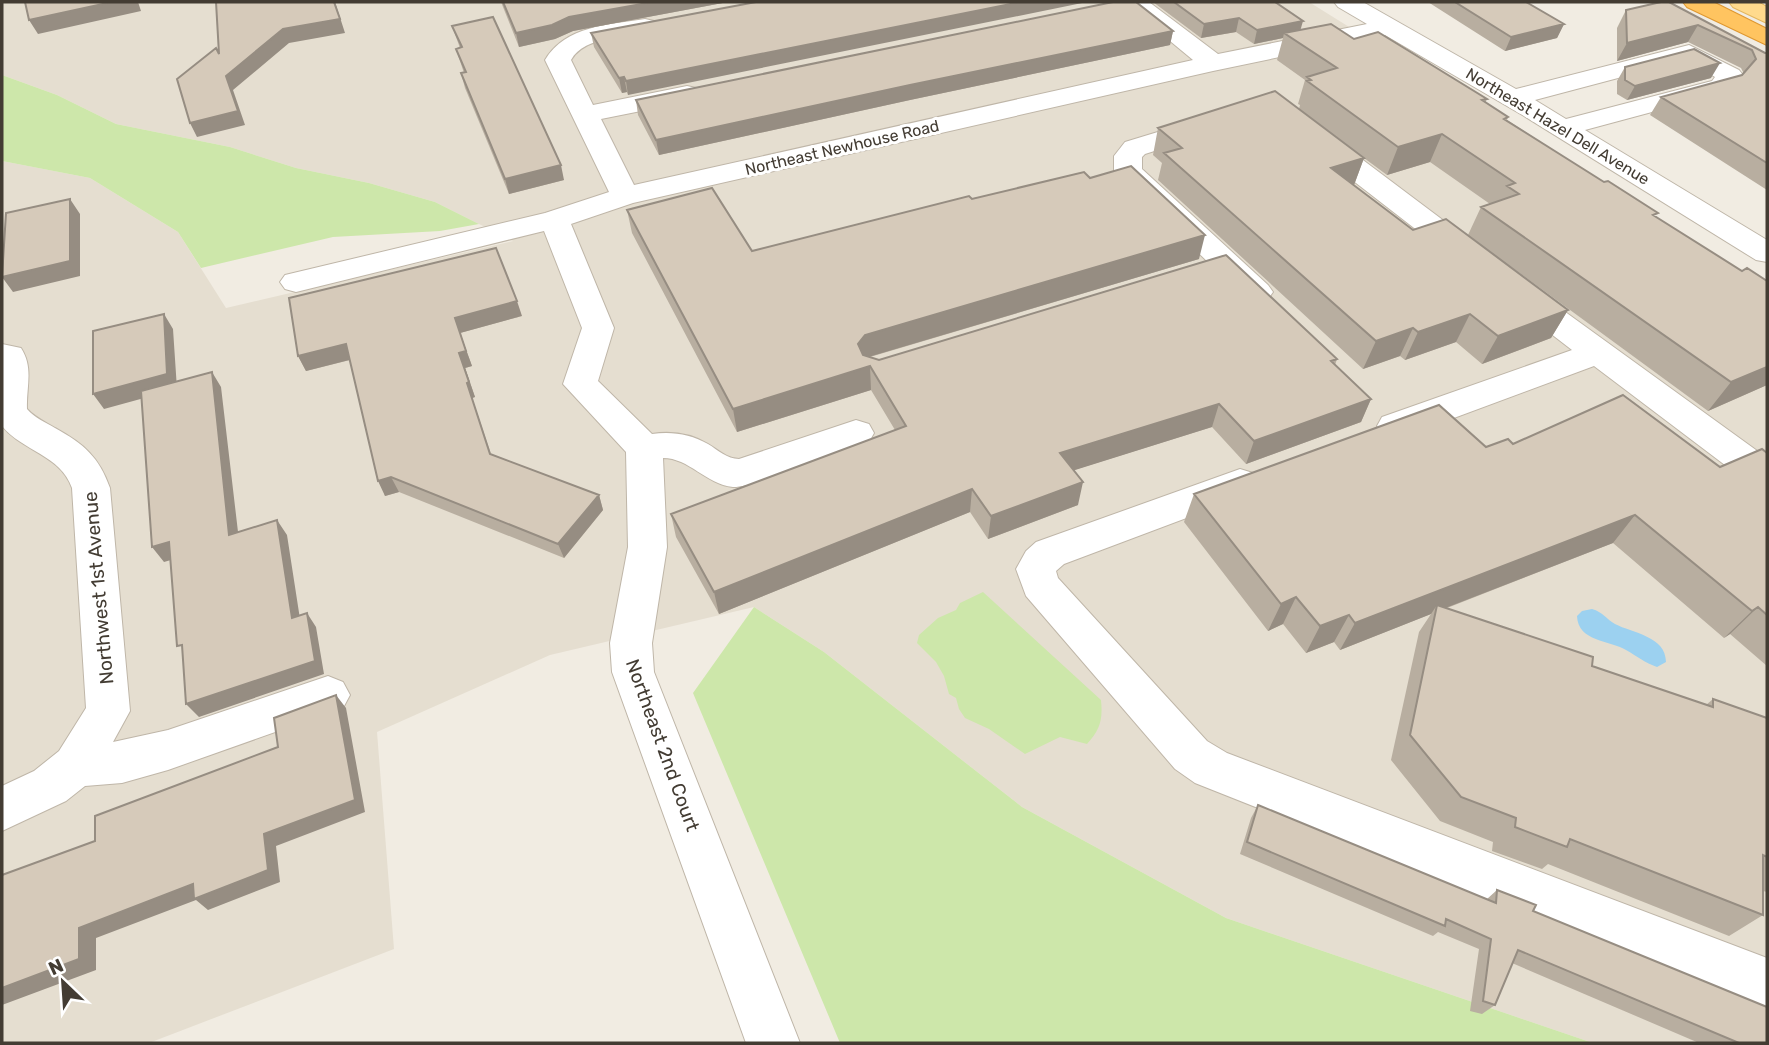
<svg xmlns="http://www.w3.org/2000/svg" width="1769" height="1045" font-family="Rubik,sans-serif">
<style>
.residential{fill:#e5ded0}
.green{fill:#cde7aa}
.water{fill:#9cd1f0}
.lines{fill:none;stroke-linecap:round;stroke-linejoin:round}
.minor-casing{stroke:#bfb6a8;stroke-width:2}
.major-casing{stroke:#e4b65e;stroke-width:2}
.highway-casing{stroke:#de9730;stroke-width:2}
.minor{fill:#fff;fill-rule:evenodd}
.major{fill:#ffda8d;fill-rule:evenodd}
.highway{fill:#ffc460;fill-rule:evenodd}
.wall{fill:#b8aea0;fill-rule:evenodd}
.shaded-wall{fill:#968d82}
.building{fill:#d6caba;stroke:#968d82;stroke-width:2}
.labels{text-anchor:middle;stroke-width:6;stroke-linejoin:round;paint-order:stroke}
.far-street-label{font-size:16px;fill:#433c33;stroke:#fff}
.street-label{font-size:19px;fill:#433c33;stroke:#fff}
</style>
<rect width="100%" height="100%" fill="#f1ece2"/>
<path class="residential" d="M2 2H1309L1767 287V1043H1593L1226 918 1022 807 824 652 754 607 550 655 377 732 394 949 149 1043H2V161L90 178 178 232 226 308 513 241 435 202 369 183 296 168 230 147 116 124 57 95 2 75Z"/>
<path class="green" d="M2 75 57 95 116 124 230 147 296 168 369 183 435 202 479 224 440 231 333 237 201 268 178 232 90 178 2 161Z
M983 592 1101 700C1103 720 1100 730 1087 744L1060 737 1025 754 989 729 965 718 959 709 956 698 949 694 944 676 936 662 917 643 919 635 938 618 956 610 960 603Z
M754 607 824 652 1022 807 1226 918 1593 1043H840L693 693Z"/>
<path class="water" d="M1592 609C1603 612 1606 619 1615 624 1632 633 1666 636 1666 662L1657 667C1645 663 1637 656 1626 650 1610 640 1578 642 1577 616L1582 611Z"/>
<g class="lines">
<g class="minor-casing">
<path id="minor" d="M1123 2H1149L1218 54 1367 24 1338 7 1334 2H1363L1516 89 1689 45 1739 70 1743 75 1730 91 1585 130 1767 240V262L1756 260 1524 116 1385 35 1213 71 633 203 571 224 614 328 598 381 652 434C671 431 691 434 708 444 718 450 727 459 739 459L856 420 869 424 874 433 869 442C844 451 753 488 733 487 706 484 689 458 663 458L667 547 652 643 654 672 800 1043H746L612 672 610 643 628 547 626 452 563 384 582 328 544 231 296 292 285 289 280 282 285 275 545 213 609 192 545 60C566 25 609 25 645 19L654 21 657 26 654 31C629 37 585 35 571 60L593 105 687 86 696 88 700 94 696 100 601 119 634 185 1193 60ZM1686 60 1715 77 1712 81 1566 119 1535 100Z
M1207 117 1217 119 1220 125 1217 131 1145 154 1142 157V169L1268 285 1273 292 1268 299 1257 302 1246 299 1114 171V156L1125 142Z
M1317 131 1327 133 1480 248 1484 255 1480 262 1469 264 1458 262 1307 145 1303 139 1307 133Z
M1517 282 1528 285 1767 458V491L1754 487 1594 366 1408 435 1395 439 1382 435 1377 426 1382 417 1572 350 1506 299 1501 292 1506 285Z
M2 344 21 348C34 368 26 387 27 409 35 418 45 422 55 428 84 444 99 457 110 488L130 711 113 742 168 730 328 676 343 682 350 695 343 708 168 770 122 783 85 786 66 801 2 831V786L34 771 59 751 86 708 72 488C61 455 22 451 2 426Z
M1240 469 1253 473 1259 483 1253 493 1064 564 1056 571 1058 578 1207 741 1227 753 1767 958V1010L1195 783 1175 769 1026 596 1016 569 1026 551 1036 542Z"/>
</g>
<g class="major-casing">
<path id="major" d="M1729 2H1758L1767 7V23L1733 7Z"/>
</g>
<g class="highway-casing">
<path id="highway" d="M1683 2H1713L1767 29V45L1687 7Z"/>
</g>
<use href="#minor" class="minor"/>
<use href="#major" class="major"/>
<use href="#highway" class="highway"/>
</g>
<path class="wall" d="M501 2H728L573 31 555 39 519 47Z
M756 2 628 95 627 92 622 93 594 47 591 33Z
M1153 2H1275L1301 30 1354 39 1487 99 1485 103 1508 117 1507 120 1656 217 1767 385 1708 411 1503 261 1568 310 1551 338 1482 364 1456 342 1405 360 1400 356 1363 369 1158 180 1162 163 1153 155 1158 128 1299 109 1300 105 1298 104 1305 80 1277 60 1283 38 1254 44 1236 32 1201 38ZM1364 158 1387 175 1430 162 1490 204 1481 207 1468 235 1413 230 1354 185Z
M1428 2H1526L1564 24 1557 38 1505 51Z
M1661 2 1765 53H1767V190L1650 115 1661 97 1742 75 1744 74 1741 68 1688 42 1617 61V28L1626 10Z
M452 26 564 180 509 194 465 88 461 73H464L456 49 460 48Z
M1173 31 1170 45 910 100 659 155 638 115 636 100Z
M1625 67 1711 78 1627 100 1617 94V81Z
M1090 178 1199 259 870 357 879 360 1337 359 1335 365 1371 399 1361 422 1246 464 1212 427 1074 470 1078 505 988 539 970 512 719 614 676 537 671 514 895 430 871 390 737 432 632 233 627 210 752 251 972 199Z
M522 316 460 333 472 366 465 368 475 397 472 398 491 454 599 495 603 510 564 558 399 492 385 496 350 360 306 371 298 356Z
M1513 444 1720 467 1767 453V666L1730 634 1724 638 1613 543 1447 608 1592 666 1706 705 1713 699 1767 718V892L1763 891V915L1729 936 1548 864 1542 869 1492 851 1493 842 1440 821 1391 760 1419 632 1431 614 1340 650 1334 642 1306 653 1283 624 1268 631 1184 522 1194 494 1486 447Z
M1258 805 1487 899 1497 890 1533 911 1767 1043H1699L1512 963 1495 1005 1482 1014 1470 1011 1479 949 1438 932 1433 936 1240 854 1251 818Z"/>
<path class="shaded-wall" d="M112 2H138L141 11 38 34 29 20Z
M335 2 345 33 289 43 233 90 245 125 197 137 190 123 226 76 283 29Z
M653 2H728L573 31 555 39 519 47 516 33 569 17Z
M1020 2H1087L628 95 626 81Z
M1239 18 1236 32 1201 38 1204 24Z
M1303 21 1299 35 1284 33 1283 38 1254 44 1257 30Z
M1564 24 1557 38 1505 51 1511 37Z
M1698 25 1688 42 1617 61 1627 43Z
M1173 31 1170 45 910 100 659 155 656 140 910 85Z
M1720 63 1711 78 1627 100 1635 86Z
M624 77 627 92 622 93 619 78Z
M1442 134 1430 162 1387 175 1398 147Z
M1364 158 1354 185 1331 168Z
M561 165 564 180 509 194 505 179Z
M70 199 80 214V276L13 292 2 277Z
M1205 235 1199 259 865 358 858 344 865 335Z
M517 301 522 316 460 333 472 366 465 368 475 397 472 398 496 469 467 383 459 353 455 318Z
M1568 310 1551 338 1482 364 1498 336Z
M164 314 173 329 177 389 104 409 93 394Z
M1470 314 1456 342 1405 360 1418 332Z
M1413 328 1400 356 1363 369 1376 341Z
M346 344 353 359 306 371 298 356Z
M870 366 871 390 737 432 733 409Z
M1767 367V385L1708 411 1731 382Z
M212 372 221 387 240 549 229 535Z
M1371 399 1361 422 1246 464 1254 441Z
M1219 404 1212 427 1056 476 1060 453Z
M391 477 399 492 385 496 378 481Z
M1083 482 1078 505 988 539 991 516Z
M972 489 970 512 719 614 714 592Z
M599 495 603 510 564 558 558 544Z
M1635 515 1613 543 1435 612 1437 605 1431 614 1340 650 1355 623Z
M277 520 287 535 302 632 292 618Z
M169 542 181 557 164 562 152 547Z
M1296 597 1283 624 1268 631 1281 604Z
M1758 607 1730 634 1724 638 1752 611Z
M307 613 316 627 324 674 199 717 186 704Z
M1349 615 1334 642 1306 653 1320 626Z
M336 695 346 708 365 812 276 846 280 882 208 910 196 900 96 938V970L2 1005V988L79 928 264 834Z"/>
<path class="building" d="M25 2H112L29 20Z
M216 2H334L340 19 283 29 226 76 238 111 190 123 177 79 216 48 219 54Z
M503 2H653L569 17 552 25 516 33Z
M756 2H1020L626 81 624 77 619 78 591 33Z
M1113 2H1136L1173 31 910 85 656 140 636 100Z
M1174 2H1275L1303 21 1257 30 1239 18 1204 24Z
M1455 2H1526L1564 24 1511 37Z
M1661 2H1669L1765 53H1767V163L1661 97 1742 75 1756 59 1752 50 1698 25 1627 43 1626 10Z
M493 17 561 165 505 179 461 73 466 72 456 49 462 47 452 26Z
M1331 24 1354 39 1378 32 1487 99 1482 100 1508 117 1504 119 1604 182 1608 181 1658 213 1653 215 1742 271 1747 268 1767 281V367L1731 382 1481 207 1519 194 1507 186 1515 183 1442 134 1398 147 1307 81 1311 80 1307 77 1337 68 1284 33Z
M1694 49 1720 63 1635 86 1625 80V67Z
M1275 91 1364 158 1331 168 1413 230 1446 219 1568 310 1498 336 1470 314 1418 332 1413 328 1376 341 1164 153 1182 148 1158 128Z
M1131 166 1205 235 865 335 858 344 863 355 879 360 1226 255 1337 359 1331 361 1371 399 1254 441 1219 404 1060 453 1083 482 991 516 972 489 714 592 671 514 906 426 870 366 733 409 627 210 712 188 752 251 969 196 972 199 1084 172 1090 178Z
M70 199V261L2 277 6 213Z
M496 248 517 301 455 318 466 351 459 353 469 382 467 383 490 454 599 495 558 544 391 477 378 481 346 344 298 356 289 298Z
M164 314 167 374 93 394V331Z
M212 372 229 535 277 520 292 618 307 613 315 661 186 704 182 645 177 646 169 542 152 547 141 391Z
M1623 395 1720 467 1762 449 1767 453V615L1758 607 1752 611 1635 515 1355 623 1349 615 1320 626 1296 597 1281 604 1194 494 1439 405 1486 447 1508 439 1513 444Z
M1437 605 1593 657 1592 666 1713 707V699L1767 718V857L1763 855V915L1570 839 1567 847 1515 827 1516 818 1461 797 1410 735Z
M336 695 355 800 264 834 268 870 194 899 193 884 79 928V959L2 988V875L95 841V816L278 747 274 718Z
M1258 805 1496 903 1497 890 1536 905 1533 911 1767 1007V1043H1739L1518 950 1495 1005 1483 1001 1491 939 1446 919 1445 926 1247 842Z"/>
<g class="labels">
<g class="far-street-label">
<text transform="translate(1558 126) rotate(31)" y="6">Northeast Hazel Dell Avenue</text>
<text transform="translate(842 147) rotate(-13)" y="6">Northeast Newhouse Road</text>
</g>
<g class="street-label">
<text transform="translate(98 588) rotate(-95)" y="7">Northwest 1st Avenue</text>
<text transform="translate(663 745) rotate(70)" y="7">Northeast 2nd Court</text>
</g>
</g>
<rect width="1769" height="1045" fill="none" stroke="#433c33" stroke-width="7"/>
<g transform="translate(63 982) rotate(335)" stroke="#ffffff" stroke-width="5" paint-order="stroke">
<path d="M0-5L12 26L0 18L-12 26Z" fill="#433c33"/>
<text y="-10" font-size="19" font-weight="bold" text-anchor="middle" fill="#433c33">N</text>
</g>
</svg>
